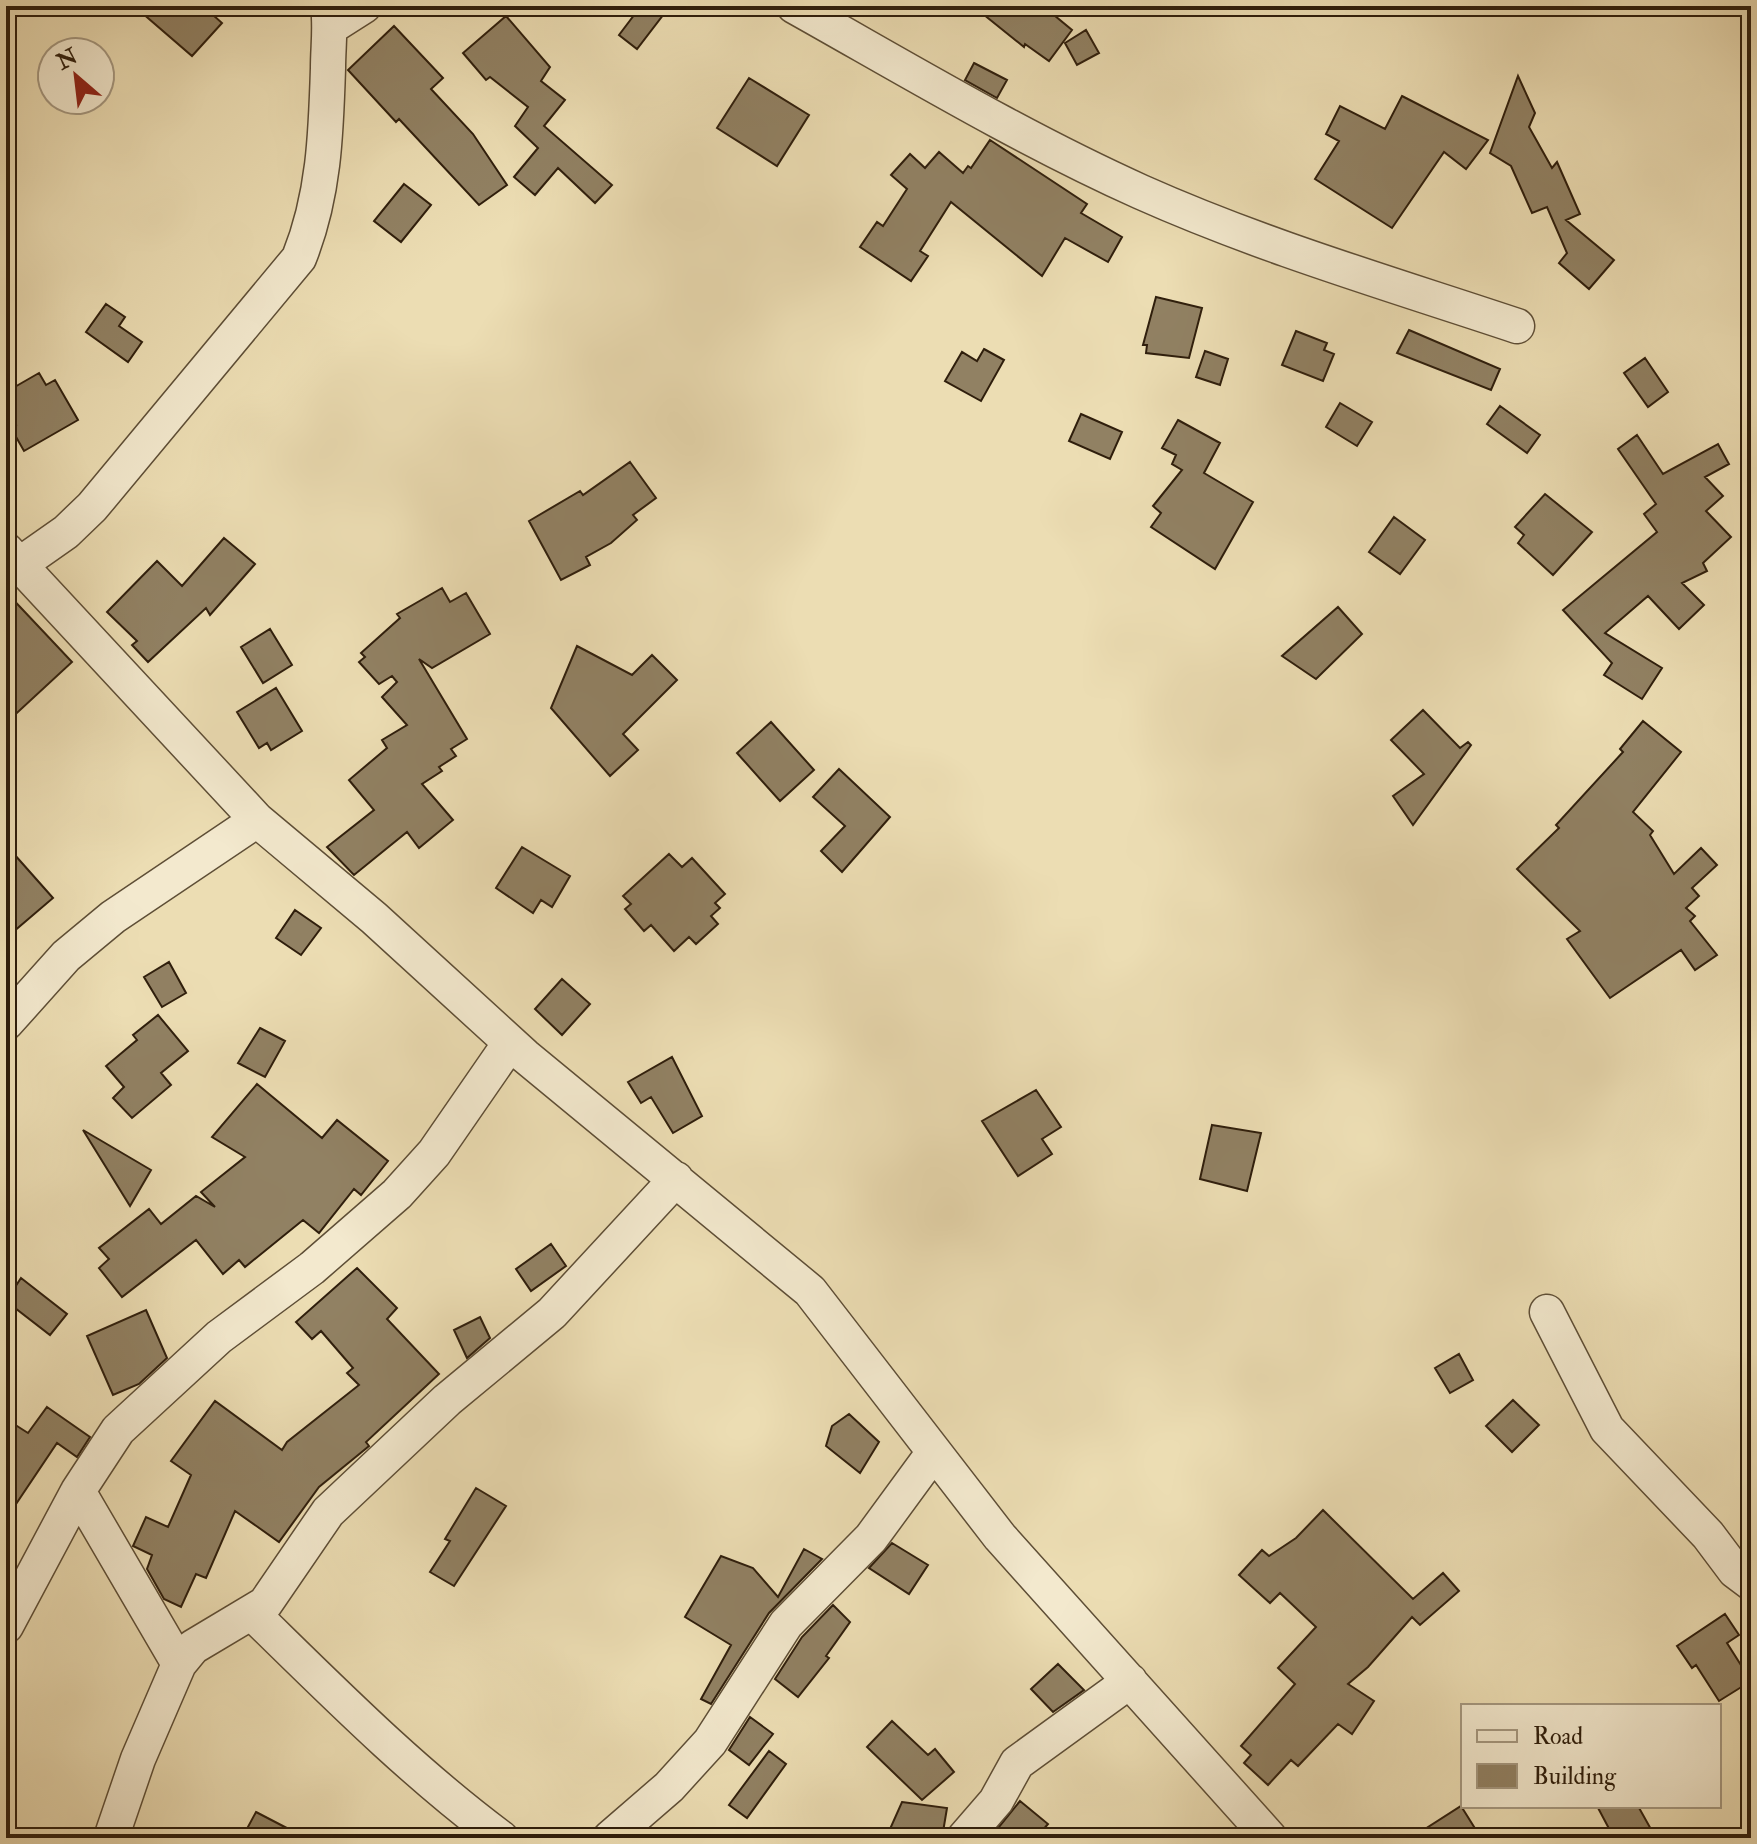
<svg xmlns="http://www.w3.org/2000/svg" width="1757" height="1844" font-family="'IM FELL Double Pica',serif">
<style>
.building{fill:#918163;stroke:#2f1e0c;stroke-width:2}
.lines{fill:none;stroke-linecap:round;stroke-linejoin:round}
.minor-casing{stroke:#5e4e36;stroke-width:37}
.minor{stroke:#f3e9ce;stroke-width:34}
</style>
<rect width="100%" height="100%" fill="#ecddb3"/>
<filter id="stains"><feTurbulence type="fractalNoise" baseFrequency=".0025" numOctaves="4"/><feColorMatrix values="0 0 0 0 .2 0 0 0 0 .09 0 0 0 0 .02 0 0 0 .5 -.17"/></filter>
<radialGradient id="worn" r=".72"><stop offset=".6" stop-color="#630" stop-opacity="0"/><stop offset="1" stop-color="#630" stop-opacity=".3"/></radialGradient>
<path class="building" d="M134 6H203L222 23 192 56Z
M641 6H670L637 49 619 35Z
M973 6H1043L1072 30 1049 61 1025 44 1024 47Z
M506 16 550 67 541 81 565 100 544 126 612 185 595 203 558 168 535 195 514 177 538 148 515 126 528 107 490 77 486 80 463 53Z
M394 26 443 78 431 89 473 134 507 185 479 205 399 119 396 122 348 70Z
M1086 30 1099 53 1077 65 1065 43Z
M974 63 1007 80 997 98 965 80Z
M1518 76 1535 113 1529 127 1552 168 1557 162 1580 214 1566 220 1614 260 1589 289 1559 263 1567 253 1547 207 1532 213 1511 166 1490 153Z
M749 78 809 115 777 166 717 128Z
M1402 96 1488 140 1466 169 1444 152 1392 228 1315 179 1339 141 1326 134 1340 106 1385 129Z
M990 140 1087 204 1081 213 1122 237 1108 262 1065 238 1042 276 951 202 920 251 928 256 911 281 860 247 877 222 883 226 907 189 891 175 910 154 925 168 939 152 963 173 968 166 971 168Z
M404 184 431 205 401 242 374 221Z
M1156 297 1202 308 1189 358 1146 353 1147 345H1143Z
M106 304 125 317 119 326 142 342 128 362 86 332Z
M1409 330 1500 369 1491 390 1397 353Z
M1296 331 1327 343 1324 350 1334 354 1323 381 1282 365Z
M984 349 1004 360 981 401 945 381 962 352 977 361Z
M1205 351 1228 359 1220 385 1196 377Z
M1645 358 1668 392 1648 407 1624 373Z
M39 373 46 385 55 380 78 420 24 451 11 428 16 425 6 407V392Z
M1340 403 1372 422 1357 446 1326 427Z
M1500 406 1540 435 1527 453 1487 424Z
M1081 414 1122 432 1110 459 1069 441Z
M1178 420 1220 443 1204 473 1253 502 1215 569 1151 527 1161 513 1153 506 1182 470 1172 464 1176 455 1162 448Z
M1637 435 1663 474 1718 444 1729 464 1705 477 1723 496 1706 511 1731 537 1703 563 1707 571 1682 583 1704 605 1679 629 1648 596 1605 633 1662 668 1642 699 1604 675 1612 663 1563 610 1657 532 1644 514 1656 504 1618 449Z
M630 462 656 498 633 515 637 520 611 543 586 557 590 565 561 580 529 521 580 491 583 495Z
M1545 494 1592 532 1553 575 1518 543 1524 535 1515 527Z
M1394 517 1425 540 1400 574 1369 552Z
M224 538 255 564 210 615 206 608 148 662 132 645 137 641 107 612 157 561 182 586Z
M442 588 450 602 466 593 490 634 432 668 419 659 467 739 451 749 456 756 439 767 442 771 422 784 453 820 419 848 407 832 354 875 327 847 374 810 349 780 387 748 382 740 407 725 382 697 397 682 392 676 379 684 359 662 365 657 361 653 400 618 397 614Z
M6 592 72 662 6 723Z
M1338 607 1362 634 1316 679 1282 656Z
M270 629 292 665 263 683 241 647Z
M577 646 632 675 652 655 677 680 623 734 638 750 610 776 551 708Z
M276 688 302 731 271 750 267 743 259 748 237 712Z
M1423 710 1460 748 1468 742 1471 745 1413 825 1393 796 1424 774 1391 740Z
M1643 721 1681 752 1633 812 1653 831 1650 835 1674 874 1701 848 1717 865 1692 888 1699 896 1686 908 1695 916 1690 921 1717 955 1695 970 1681 950 1610 998 1567 939 1580 931 1517 869 1559 828 1556 825 1623 752 1620 749Z
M771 722 814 770 780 801 737 753Z
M839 769 890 817 842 872 821 851 845 826 813 797Z
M6 845 53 898 6 938Z
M522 847 570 876 552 907 541 900 533 913 496 888Z
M669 854 682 867 692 858 725 894 715 903 720 908 711 916 718 924 696 944 689 937 674 951 651 925 644 931 625 909 631 904 623 896Z
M295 910 321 928 301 955 276 938Z
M169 962 186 993 162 1007 144 977Z
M562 979 590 1004 562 1035 535 1009Z
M158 1015 188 1051 161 1073 171 1085 132 1118 113 1098 124 1087 106 1066 137 1040 133 1035Z
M260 1028 285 1041 265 1077 238 1063Z
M672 1057 702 1116 673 1133 651 1097 641 1103 628 1082Z
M257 1084 322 1138 337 1120 388 1161 361 1195 354 1189 319 1233 303 1220 245 1267 239 1260 223 1274 196 1240 122 1297 99 1268 109 1259 99 1248 149 1209 161 1224 196 1196 215 1207 201 1192 245 1157 212 1137Z
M1036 1090 1061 1127 1042 1139 1052 1154 1018 1176 982 1121Z
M1212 1125 1261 1133 1247 1191 1200 1179Z
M83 1130 151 1170 130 1206Z
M551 1244 566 1266 531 1291 516 1269Z
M357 1268 397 1308 387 1319 439 1374 366 1442 369 1446 363 1451 319 1487 279 1542 235 1511 206 1578 196 1574 181 1607 164 1599 147 1569 152 1555 133 1546 146 1517 168 1527 191 1475 171 1461 215 1401 282 1450 287 1442 359 1385 347 1373 353 1368 321 1331 312 1339 296 1322Z
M21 1278 67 1314 50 1335 6 1301Z
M146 1310 167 1358 139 1384 113 1395 87 1336Z
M480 1317 490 1338 467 1358 454 1330Z
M1459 1354 1473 1380 1450 1393 1435 1368Z
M1513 1400 1539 1425 1512 1452 1486 1426Z
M47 1407 90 1437 77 1457 57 1443 6 1519V1419L28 1433Z
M849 1414 879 1442 860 1473 826 1446 832 1426Z
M476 1488 506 1506 454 1586 430 1572 450 1541 445 1539Z
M1323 1510 1413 1599 1443 1573 1459 1591 1420 1625 1412 1617 1368 1667 1348 1684 1374 1701 1352 1734 1338 1724 1298 1766 1291 1760 1268 1785 1244 1763 1251 1755 1241 1746 1295 1684 1278 1668 1316 1627 1280 1593 1270 1603 1239 1575 1262 1550 1269 1556 1296 1538Z
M892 1543 928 1565 909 1594 869 1568Z
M804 1549 822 1559 769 1613 711 1704 701 1699 731 1645 685 1617 721 1556 753 1568 778 1597Z
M833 1605 850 1622 826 1656 829 1658 798 1697 775 1679 802 1637Z
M1725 1614 1739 1635 1727 1643 1751 1681 1719 1701 1696 1665 1692 1668 1677 1646Z
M1058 1664 1084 1690 1053 1712 1031 1689Z
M750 1717 773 1734 749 1765 729 1750Z
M892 1721 928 1755 935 1749 954 1772 922 1800 867 1747Z
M769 1751 786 1764 747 1818 729 1805Z
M1020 1801 1048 1824 1036 1838H990Z
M902 1802 947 1808 942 1838H886Z
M1461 1806 1481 1838H1411Z
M1597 1806H1638L1652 1831 1638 1838H1614Z
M256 1812 306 1838H242Z"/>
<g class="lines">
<g class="minor-casing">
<path id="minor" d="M794 6C908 70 1021 138 1141 192 1262 246 1391 284 1517 326
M331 27 364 6
M6 550 257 820 374 918 525 1056 810 1291 1000 1537 1270 1838
M19 565 66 532 92 507 299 258C324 196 326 134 328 68 328 47 331 27 328 6
M6 1023 66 956 113 917 257 820
M1547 1312 1607 1429 1708 1535 1735 1571 1751 1583
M78 1491 179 1664
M252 1613C333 1692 411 1771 501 1838
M6 1626 78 1491 118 1430 219 1337 312 1268 397 1194 434 1153 510 1043
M111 1838 138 1759 179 1664 193 1647 265 1604 328 1512 447 1400 552 1313 676 1179
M610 1838 669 1787 710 1742 786 1624 871 1538 934 1452
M964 1838 996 1801 1017 1763 1130 1681"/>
</g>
<use href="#minor" class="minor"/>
</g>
<rect width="1757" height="1844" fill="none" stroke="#ecddb3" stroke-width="32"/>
<rect x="8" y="8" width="1741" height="1828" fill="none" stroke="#2f1e0c" stroke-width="4"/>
<rect x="16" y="16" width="1725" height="1812" fill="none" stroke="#2f1e0c" stroke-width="2"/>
<rect x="1461" y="1704" width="260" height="104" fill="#f3e9ce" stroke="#a59880" stroke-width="2"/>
<rect x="1477" y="1730" width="40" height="12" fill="#f3e9ce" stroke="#a59880" stroke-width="2"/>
<text x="1533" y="1744" font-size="24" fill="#2f1e0c">Road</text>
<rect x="1477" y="1764" width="40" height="24" fill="#918163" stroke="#a59880" stroke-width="2"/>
<text x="1533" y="1784" font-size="24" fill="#2f1e0c">Building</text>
<g transform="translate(76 76) rotate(332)"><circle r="38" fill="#f3e9ce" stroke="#a59880" stroke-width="2"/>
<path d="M0-6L14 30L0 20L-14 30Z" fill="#8f2418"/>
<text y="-12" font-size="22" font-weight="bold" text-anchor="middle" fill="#2f1e0c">N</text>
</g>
<rect width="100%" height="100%" filter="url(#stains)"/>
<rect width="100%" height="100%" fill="url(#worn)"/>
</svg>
